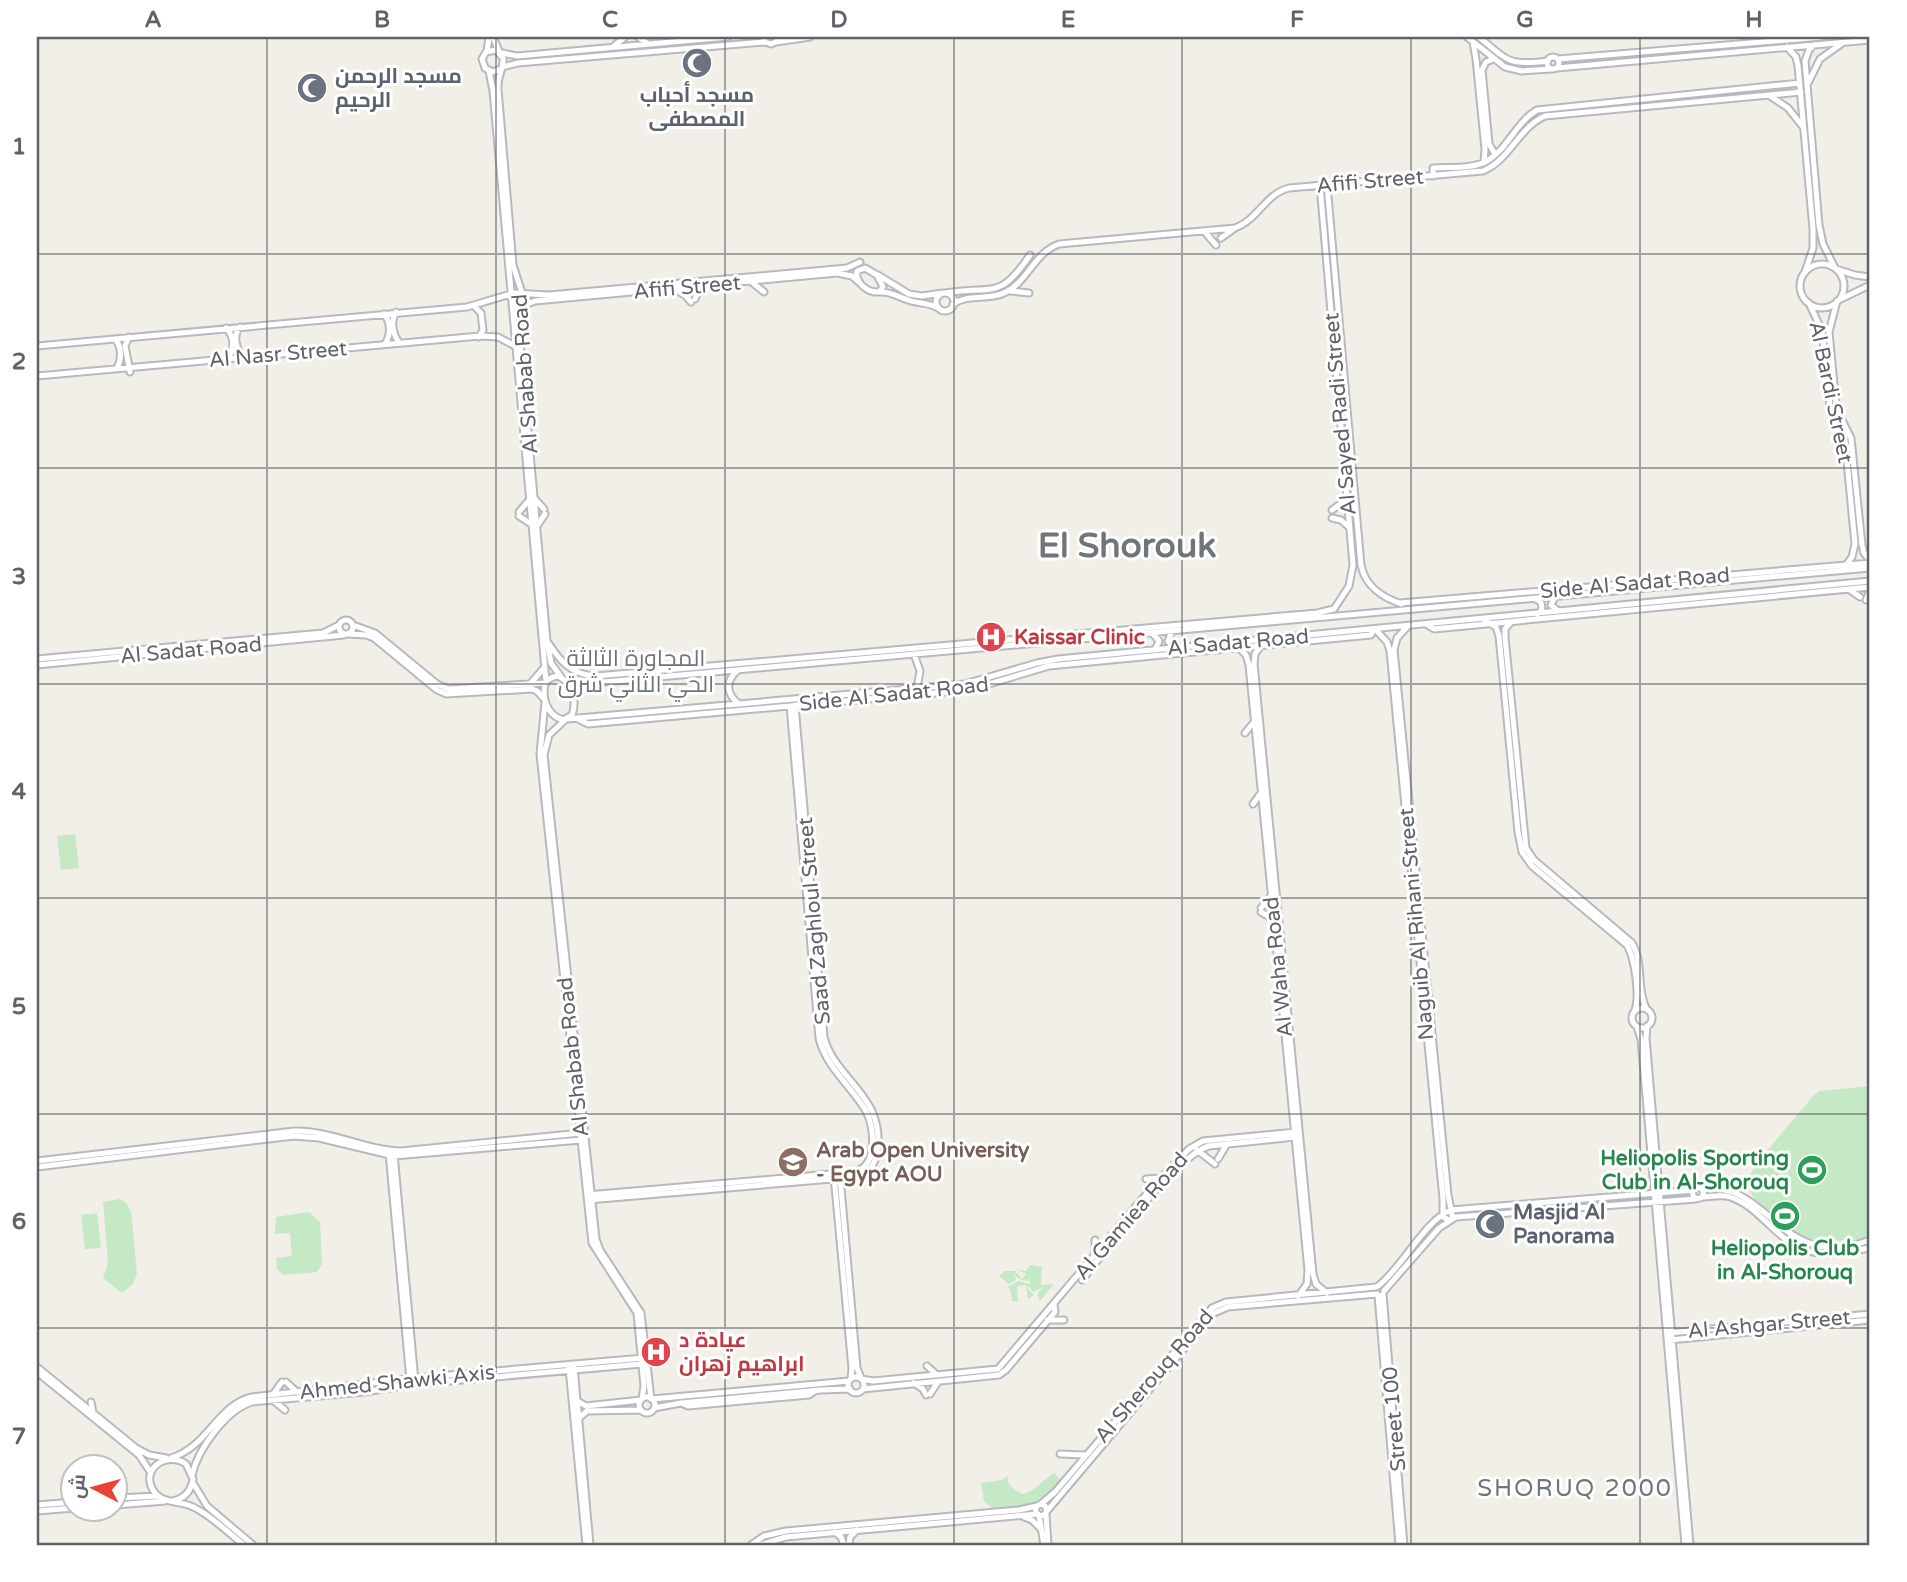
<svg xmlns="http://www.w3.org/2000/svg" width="1907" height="1582" font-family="'Varela Round',Cairo,sans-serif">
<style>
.green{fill:#c5e8c5}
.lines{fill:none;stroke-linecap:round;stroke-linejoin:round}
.secondary-casing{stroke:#b6babf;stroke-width:9}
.secondary{stroke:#fff;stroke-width:5}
.grid{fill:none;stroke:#5f6368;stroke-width:2;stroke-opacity:0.55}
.labels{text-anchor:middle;stroke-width:6;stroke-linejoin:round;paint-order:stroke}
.worship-label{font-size:21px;font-weight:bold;fill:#5b616d;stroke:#fff;text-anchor:start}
.street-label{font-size:21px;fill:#5f6368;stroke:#fff}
.health-label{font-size:21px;font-weight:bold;fill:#be3a42;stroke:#fff;text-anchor:start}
.education-label{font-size:21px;font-weight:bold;fill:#785e54;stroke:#fff;text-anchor:start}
.leisure-label{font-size:21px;font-weight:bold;fill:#27864d;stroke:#fff;text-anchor:end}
.neighbourhood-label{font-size:23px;fill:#70757a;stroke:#fff}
.quarter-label{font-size:24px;letter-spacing:2px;fill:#70757a;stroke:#fff}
.town-label{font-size:35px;font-weight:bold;fill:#70757a;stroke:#fff}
.neatline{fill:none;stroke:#5f6368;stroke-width:2.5}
.grid-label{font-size:23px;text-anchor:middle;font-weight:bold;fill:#5f6368}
</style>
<rect width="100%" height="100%" fill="#f1efe8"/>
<path class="green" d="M75 834 79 868 61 870 57 836Z
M1870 1086V1235L1858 1239 1824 1243 1796 1234 1755 1200 1749 1190V1177L1756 1164 1814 1095 1820 1091Z
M120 1199 126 1203 131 1211 137 1273 133 1284 122 1293 103 1278 108 1263 103 1202Z
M309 1212 320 1222 322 1265 317 1272 284 1275 277 1270 276 1258 292 1256 290 1233 275 1234 276 1217Z
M97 1213 101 1248 85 1249 81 1215Z
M1030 1265 1042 1267 1041 1285 1054 1284 1040 1301 1037 1294 1043 1287 1033 1292 1028 1285V1289L1034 1295 1028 1299 1026 1285 1017 1286 1018 1301H1012L1011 1292 1008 1287 1018 1281 1030 1284 1029 1274V1281C1021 1280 1018 1280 1014 1273L1016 1280 1009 1284 999 1276 1004 1271H1015L1022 1279 1026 1274 1016 1269 1026 1271Z
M1054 1473 1061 1481C1040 1506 1024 1507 994 1510L984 1501 981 1483 1002 1480 1008 1476C1006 1485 1015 1491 1023 1494 1035 1491 1042 1480 1054 1473Z"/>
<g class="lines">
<g class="secondary-casing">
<path id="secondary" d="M493 37 499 51
M638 37 647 43
M763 37 765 42 771 44 776 42 779 37
M1467 37 1505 67 1522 71 1551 69
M1479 37C1508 61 1508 66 1548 61
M776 42 810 37
M1473 42 1476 59 1485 149 1484 162
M1814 45 1809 50 1805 61 1819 225 1823 244 1835 268
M614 46 625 37
M1787 47 1796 57 1798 66 1813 229V248L1805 272
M487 51 489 37
M502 53 517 56 728 37
M1547 63a6 6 0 1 1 12 0a6 6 0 1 1-12 0Z
M1493 59 1486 62 1482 70 1489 144 1495 154
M1558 59 1822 37
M502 67 518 63 765 42
M1557 68 1870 40
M501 69 492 72 485 68 482 59 486 52 496 50 503 58C504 69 497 76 498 89L513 265 524 299 519 331 547 641 551 663 561 677
M489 71 493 91 546 681
M1808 83 1820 59 1841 44
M1770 96 1788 108 1803 127
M1433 176V168C1449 167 1473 169 1487 161 1508 149 1516 122 1537 110L1800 83
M1327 185 1361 565C1365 586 1383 598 1402 604
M1204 231 1216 245
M1221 238 1235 228
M1800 286a22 22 0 1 1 44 0a22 22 0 1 1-44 0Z
M865 268 877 275 883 287 879 292C868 293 855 283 857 271Z
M1836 269 1855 275 1870 277
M878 275 909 294 922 296 942 293
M753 283 764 292
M676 290 685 295 691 302
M1010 291 1029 293
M879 292C891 291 898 297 908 300 919 304 928 302 938 308
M946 293C994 285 999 301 1030 255
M936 302a9 9 0 1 1 18 0a9 9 0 1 1-18 0Z
M695 299 698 292 706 286
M1841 299 1870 285
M1837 301 1829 332 1835 395 1837 410 1851 438 1862 545 1864 553 1870 560
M1809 303 1822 331 1830 407 1845 441 1855 544 1852 557 1846 565
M953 304C969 293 990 301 1006 292 1028 281 1034 253 1059 244L1235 228C1258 220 1265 194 1289 188L1483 171C1510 160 1519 127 1545 116L1801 92
M512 305 520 307 535 301 837 273 852 276 860 283
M474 306 481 313 483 330 479 337
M396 312C390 322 393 334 399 343
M384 314C391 322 391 335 385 344
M240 327C232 336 237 348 242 358
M226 328C235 337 234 349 228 359
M129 337 125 346 130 372
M115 339C122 347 122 359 117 368
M37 346 467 307 514 293 549 295 847 268 860 262
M37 376 480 336 498 337 515 346
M535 499 544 509
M1332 510 1343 502 1347 495
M519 512 530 499
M519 516 531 524
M1332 518 1341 520 1350 528
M537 526 545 514
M1850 590 1860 597
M1555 597 1551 605 1558 611
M1535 599C1541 600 1543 605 1541 611L1537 614
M1866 600 1870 591
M1400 603 1870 563
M1483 619 1496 627 1499 636 1518 832 1522 852 1532 866 1627 945C1635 959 1640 996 1635 1010
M339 627a7 7 0 1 1 14 0a7 7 0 1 1-14 0Z
M1511 622 1505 629V637L1526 848 1534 860 1632 943C1644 963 1636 988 1646 1008
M1426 624 1434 629 1870 587
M353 625 375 633 437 684 448 689 545 683
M1407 627 1397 638 1394 650 1448 1195 1453 1219
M1375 629 1387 642 1390 651 1443 1199V1217L1449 1220
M1172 631 1168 641 1174 648
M348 634 366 635 374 638 437 690 446 694 532 689 537 691 545 700
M1153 634 1159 641 1155 650
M547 641C559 660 571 675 596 676L1317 613 1334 609 1349 586 1353 565 1320 185
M1261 645 1255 654 1254 664 1313 1274 1316 1284 1327 1293
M1237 646 1246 655 1249 665 1308 1270 1307 1284 1298 1296
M914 654 920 671 917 688
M37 659 323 633 339 625
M37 665 344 635
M738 670C725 681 726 694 739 704
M558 676C573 683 577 701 572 715L563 720C546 715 541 696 546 681L553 677Z
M567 682 593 683 1870 568
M530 684 544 668
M545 702 540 754 592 1243 637 1313 644 1386 642 1399
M576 718 588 724 969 690 1049 666 1371 635 1374 629
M566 719 549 735 544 755 596 1239 600 1250 641 1313 651 1399
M567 719 965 684 1037 663 1058 659 1870 581
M1245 733 1254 722
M1253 804 1261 793
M1261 908 1271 896
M1261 912 1273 919
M1632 1018a10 10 0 1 1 20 0a10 10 0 1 1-20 0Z
M1647 1026 1646 1038 1690 1545
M1637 1027 1641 1039 1685 1545
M1197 1150 1215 1164
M389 1153 410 1380
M394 1154 415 1381
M1218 1159 1227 1144
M37 1161 294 1131C331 1130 365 1150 401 1151L581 1133
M37 1167 294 1136 319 1138 394 1156 581 1140
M834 1176 852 1368 851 1379
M840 1177 857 1368 861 1378
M1146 1179 1160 1178
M1692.5 1193a5.5 5.5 0 1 1 11 0a5.5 5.5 0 1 1-11 0Z
M1703 1190C1769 1178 1779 1274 1870 1240
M587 1195 854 1172C878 1167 875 1128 866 1111 852 1087 825 1066 819 1038L790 706
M1703 1197C1712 1197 1721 1194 1730 1197 1759 1206 1776 1240 1805 1250 1826 1257 1850 1251 1870 1248
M588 1200 856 1177C883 1171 881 1132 872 1111 860 1085 831 1066 824 1037L795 705
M1095 1240V1254
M1082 1280C1106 1250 1176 1156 1209 1146L1295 1137
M1378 1286C1403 1267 1424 1221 1451 1210L1694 1190
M1384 1291 1439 1228 1456 1217 1696 1199
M1383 1294 1404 1545
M1378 1295 1399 1545
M1047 1320H1064
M1668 1333 1870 1314
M1670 1340 1870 1320
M927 1366 936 1374
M37 1367 136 1448 149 1455 166 1458
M574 1367 590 1545
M569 1368 586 1545
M37 1372 139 1455 151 1473
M848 1385a8 8 0 1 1 16 0a8 8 0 1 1-16 0Z
M862 1379 873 1381 998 1369 1154 1185 1189 1149 1203 1141 1296 1132
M286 1382 297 1392
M914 1383 923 1389 926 1395
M863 1389 999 1375 1006 1370 1055 1312 1054 1304
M274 1393 282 1382
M930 1394 938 1382
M639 1405a8 8 0 1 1 16 0a8 8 0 1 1-16 0Z
M652 1399 849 1381
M274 1401 285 1410
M577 1401 586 1406 641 1400
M91 1402 93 1413
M681 1403 688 1406 809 1395 815 1391
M654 1408 681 1403 821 1390 850 1389
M579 1418 587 1411 641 1410
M1060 1454 1085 1455
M171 1458C209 1446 217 1405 252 1397L415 1378 643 1358
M192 1475C198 1449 226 1410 252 1402L364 1392 416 1384 642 1364
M193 1483 207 1506 253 1545
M116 1498 158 1496
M172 1501C185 1499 191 1491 193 1479L186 1464C168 1451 140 1468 153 1490 160 1503 178 1501 191 1506 211 1515 227 1532 244 1545
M1041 1504 1055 1492 1212 1308 1226 1302 1376 1287
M1035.5 1510a5.5 5.5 0 1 1 11 0a5.5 5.5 0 1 1-11 0Z
M37 1505 74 1502
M116 1505 165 1501
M37 1511 74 1508
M1047 1511 1214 1313 1228 1307 1377 1294
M1046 1514 1048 1545
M1039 1515 1044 1545
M1024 1517 1032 1520 1041 1529
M835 1532 841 1537 844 1545
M751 1545 764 1536 786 1531 1019 1510 1037 1506
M760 1545 786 1537 1038 1514
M849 1545 850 1537 857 1530"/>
</g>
<use href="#secondary" class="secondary"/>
</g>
<path class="grid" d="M267 37V1545M496 37V1545M725 37V1545M954 37V1545M1182 37V1545M1411 37V1545M1640 37V1545M37 254H1870M37 468H1870M37 684H1870M37 898H1870M37 1114H1870M37 1328H1870"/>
<defs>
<g id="mosque-disc" transform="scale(1.575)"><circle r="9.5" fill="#6b7280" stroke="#fff"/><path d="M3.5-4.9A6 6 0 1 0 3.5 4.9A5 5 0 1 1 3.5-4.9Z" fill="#fff"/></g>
<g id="hospital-disc" transform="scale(1.575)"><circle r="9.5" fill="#e0444e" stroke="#fff"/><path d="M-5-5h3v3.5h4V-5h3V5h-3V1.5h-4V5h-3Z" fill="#fff"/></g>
<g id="university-disc" transform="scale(1.575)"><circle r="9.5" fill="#8d6e63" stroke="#fff"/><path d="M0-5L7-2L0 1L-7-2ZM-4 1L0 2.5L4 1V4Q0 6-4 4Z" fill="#fff"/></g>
<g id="stadium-disc" transform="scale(1.575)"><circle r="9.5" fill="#2e9e5b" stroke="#fff"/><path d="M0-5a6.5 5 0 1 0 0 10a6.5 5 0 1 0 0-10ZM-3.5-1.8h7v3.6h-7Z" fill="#fff"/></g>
</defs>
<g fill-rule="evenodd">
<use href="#mosque-disc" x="697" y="63"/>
<use href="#mosque-disc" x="312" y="88"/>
<use href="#hospital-disc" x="991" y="637"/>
<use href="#university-disc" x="793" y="1162"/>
<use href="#stadium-disc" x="1812" y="1170"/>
<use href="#stadium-disc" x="1785" y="1216"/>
<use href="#mosque-disc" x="1490" y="1224"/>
<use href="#hospital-disc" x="656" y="1352"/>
</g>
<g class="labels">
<g class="worship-label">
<text x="335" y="83">مسجد الرحمن<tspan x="335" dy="24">الرحيم</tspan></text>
<text x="697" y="102" text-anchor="middle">مسجد أحباب<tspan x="697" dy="24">المصطفى</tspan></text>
<text x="1513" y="1219">Masjid Al<tspan x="1513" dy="24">Panorama</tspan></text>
</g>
<g class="street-label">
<text transform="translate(1370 181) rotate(-5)" y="7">Afifi Street</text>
<text transform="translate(687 287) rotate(-5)" y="7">Afifi Street</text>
<text transform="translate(278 354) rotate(-5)" y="7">Al Nasr Street</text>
<text transform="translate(525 374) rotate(-94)" y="7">Al Shabab Road</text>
<text transform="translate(1831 392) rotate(78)" y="7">Al Bardi Street</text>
<text transform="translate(1340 414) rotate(-95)" y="7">Al Sayed Radi Street</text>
<text transform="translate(1635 583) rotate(-5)" y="7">Side Al Sadat Road</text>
<text transform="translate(1238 642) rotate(-5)" y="7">Al Sadat Road</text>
<text transform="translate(191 650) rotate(-5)" y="7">Al Sadat Road</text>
<text transform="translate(894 694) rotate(-6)" y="7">Side Al Sadat Road</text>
<text transform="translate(814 921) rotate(-95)" y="7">Saad Zaghloul Street</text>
<text transform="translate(1416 924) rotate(-95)" y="7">Naguib Al Rihani Street</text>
<text transform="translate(1278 967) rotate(-96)" y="7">Al Waha Road</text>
<text transform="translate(573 1057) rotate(-96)" y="7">Al Shabab Road</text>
<text transform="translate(1131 1216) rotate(-49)" y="7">Al Gamiea Road</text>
<text transform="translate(1769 1324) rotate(-5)" y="7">Al Ashgar Street</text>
<text transform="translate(1154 1376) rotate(-49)" y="7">Al Sherouq Road</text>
<text transform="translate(397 1382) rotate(-6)" y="7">Ahmed Shawki Axis</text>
<text transform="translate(1394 1419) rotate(-95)" y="7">Street 100</text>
</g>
<g class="health-label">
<text x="1014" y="644">Kaissar Clinic</text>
<text x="679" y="1347">عيادة د<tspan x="679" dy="24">ابراهيم زهران</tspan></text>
</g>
<g class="education-label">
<text x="816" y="1157">Arab Open University<tspan x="816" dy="24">- Egypt AOU</tspan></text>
</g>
<g class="leisure-label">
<text x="1789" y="1165">Heliopolis Sporting<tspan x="1789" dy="24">Club in Al-Shorouq</tspan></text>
<text x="1785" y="1255" text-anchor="middle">Heliopolis Club<tspan x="1785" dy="24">in Al-Shorouq</tspan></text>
</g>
<g class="neighbourhood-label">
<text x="636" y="666">المجاورة الثالثة<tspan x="636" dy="26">الحي الثاني شرق</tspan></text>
</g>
<g class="quarter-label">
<text x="1575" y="1496">SHORUQ 2000</text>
</g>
<g class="town-label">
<text x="1127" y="557">El Shorouk</text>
</g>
</g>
<rect width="1907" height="1582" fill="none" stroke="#ffffff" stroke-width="77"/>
<g transform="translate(94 1488) rotate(276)"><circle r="33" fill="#ffffff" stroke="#bfc1c3" stroke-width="2"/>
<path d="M0-5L12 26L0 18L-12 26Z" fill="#ea4335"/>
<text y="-10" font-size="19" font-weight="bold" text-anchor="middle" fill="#5f6368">ش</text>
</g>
<rect x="38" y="38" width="1830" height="1506" class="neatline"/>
<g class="grid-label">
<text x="153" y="27">A</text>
<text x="382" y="27">B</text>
<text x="610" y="27">C</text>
<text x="839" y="27">D</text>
<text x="1068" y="27">E</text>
<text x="1297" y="27">F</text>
<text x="1525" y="27">G</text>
<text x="1754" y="27">H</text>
<text x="19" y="154">1</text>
<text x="19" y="369">2</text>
<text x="19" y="584">3</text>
<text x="19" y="799">4</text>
<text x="19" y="1014">5</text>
<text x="19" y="1229">6</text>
<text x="19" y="1444">7</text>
</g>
</svg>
